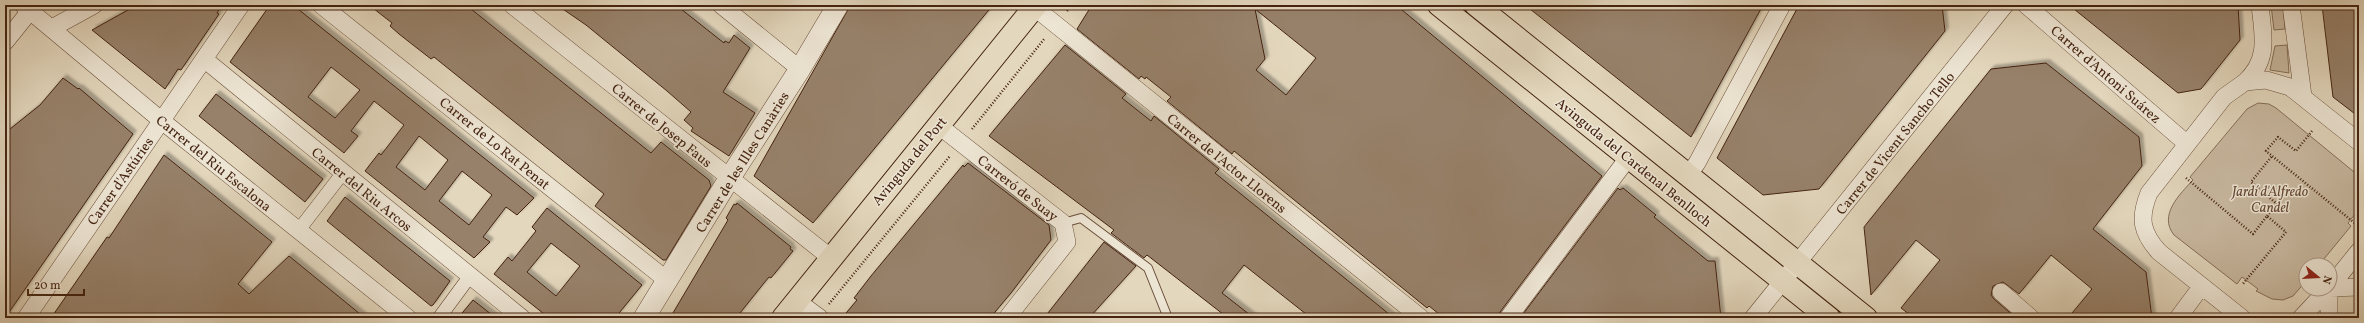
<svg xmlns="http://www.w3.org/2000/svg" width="2364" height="323" font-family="Vollkorn,serif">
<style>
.green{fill:#c8b8a0;stroke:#866e58}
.building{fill:#97816a;stroke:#442311;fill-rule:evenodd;filter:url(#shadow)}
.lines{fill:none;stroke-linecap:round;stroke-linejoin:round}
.service-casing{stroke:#6c503c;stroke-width:10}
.pedestrian-casing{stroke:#6c503c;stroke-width:14}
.minor-casing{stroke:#6c503c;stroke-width:18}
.tertiary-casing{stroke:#6c503c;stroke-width:22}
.primary-casing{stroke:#442311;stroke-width:24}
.path{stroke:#442311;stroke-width:2.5;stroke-dasharray:1 2;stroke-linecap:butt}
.service{stroke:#ede5d4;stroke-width:8}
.pedestrian{stroke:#ede5d4;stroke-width:13}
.minor{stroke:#ede5d4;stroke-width:17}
.tertiary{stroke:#ede5d4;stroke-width:21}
.primary{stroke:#e3d7bd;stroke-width:22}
.labels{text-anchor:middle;stroke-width:3;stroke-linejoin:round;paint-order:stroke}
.street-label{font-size:14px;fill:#442311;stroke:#ede5d4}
.park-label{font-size:14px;font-style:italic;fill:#654835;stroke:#ede5d4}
</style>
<defs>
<filter id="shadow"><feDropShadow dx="3.5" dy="-3.5" stdDeviation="1" flood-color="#0004"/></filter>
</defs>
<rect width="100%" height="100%" fill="#e3d7bd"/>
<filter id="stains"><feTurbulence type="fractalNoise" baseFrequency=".005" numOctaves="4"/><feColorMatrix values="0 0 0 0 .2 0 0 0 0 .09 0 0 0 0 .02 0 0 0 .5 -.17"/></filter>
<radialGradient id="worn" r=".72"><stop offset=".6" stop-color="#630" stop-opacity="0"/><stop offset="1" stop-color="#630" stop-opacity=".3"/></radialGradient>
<path class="green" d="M2271 5H2283L2285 29 2274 30Z
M2287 45 2289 73 2270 70 2275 46Z
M2258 103 2269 104 2276 108 2359 176V209L2348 223 2351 226 2319 265H2306V281L2293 296 2283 300 2272 299 2256 291 2258 289 2242 277 2237 284 2174 235C2158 215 2180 194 2193 180L2190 177 2247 109Z"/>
<path class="building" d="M137 5H222L217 13 219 14 181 70 178 69 165 89 92 30Z
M270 5H293L534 198 517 215 506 207 483 237 490 242 474 258 365 171 379 153 381 155 404 125 374 101 351 131 358 136 344 153 230 62ZM331 67 360 90 335 118 308 97ZM419 136 448 160 425 190 396 167ZM462 171 492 195 469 225 439 201Z
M369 5H466L651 153 661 142 709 180 711 186 666 260H663L595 206 604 194 434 57 431 59 399 34 390 26 392 23Z
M557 5H608L616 10 620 5H676L724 43 725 41 729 43 734 35 750 48 723 92 755 113 729 156 691 131 693 128 684 120 691 112 667 91 586 25Z
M855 5H993L813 223 754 176 850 6 853 8Z
M1092 5H1396L1602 176 1500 312 1498 318H1444L1429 306 1427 308 1234 151 1232 154 1167 101 1171 97 1146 77 1145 79 1141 76 1139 79 1077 29ZM1255 9 1316 58 1286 95 1256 70 1265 59Z
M1525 5H1763L1691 137Z
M1799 5H1942L1945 31 1819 189 1763 195 1717 158Z
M2069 5H2238L2240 40 2201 89 2178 93Z
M2322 5H2359V117L2333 97Z
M1065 45 1126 94 1122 98 1151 121 1154 116 1219 169 1215 173 1394 318H1311L1244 265 1222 293 1254 318H1228L1147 255 1144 258 1111 233 1114 230 989 136Z
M2046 63 2139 137 2142 166 2093 229 2146 272 2152 318H2068L2092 289 2051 255 2019 294 2003 282 1993 286 1991 295 1994 299 2016 318H1914L1901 308 1940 260 1916 240 1871 295 1864 227 1991 69Z
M63 78 78 89 79 88 133 134 5 318V133L40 105Z
M216 94 323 179 305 202 199 116Z
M164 155 272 242 238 284 249 294 289 256 365 318H51L107 237 109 238Z
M968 163 1049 225 1051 240 1011 293 990 318H842L857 300 854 298 871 276 963 165 964 167Z
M1618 188 1620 190 1623 188 1656 215 1654 217 1708 261H1715L1721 318H1520Z
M345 197 450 281 433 305 431 306 327 221Z
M737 203 791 247 790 249 793 251 771 278 769 277 764 283 736 318H670L728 220 726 218 734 204 736 205Z
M547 208 642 285 615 318H549L494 274 508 257 512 261 536 231 532 227ZM551 243 580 266 556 296 527 272Z
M1104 242 1136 266 1089 318H1044Z
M473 300 496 318H458Z"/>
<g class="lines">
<g class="service-casing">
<path id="service" d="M1063 223 1081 218 1148 268 1168 318"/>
</g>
<g class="pedestrian-casing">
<path id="pedestrian" d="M298 231 342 174
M439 318 470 276"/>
</g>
<g class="minor-casing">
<path id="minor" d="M23 5 162 121 408 318
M321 5 668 281
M512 5 831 258
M721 5 800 69
M2026 5 2186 143
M2291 5 2303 96
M1034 7 1421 318
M52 28 94 5
M5 42 30 11
M204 59 522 318
M2245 82C2270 59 2263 35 2260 5
M938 125 1063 223 1067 242 1007 318
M1688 175 1697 163 1782 5
M2330 287 2359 251
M2330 288 2359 287
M2001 292 2031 318
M797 301 820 318
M26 318 241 5
M1508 318 1628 158
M1753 318 2005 5
M2178 318 2201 287
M2242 318 2159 252C2141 232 2139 218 2149 193L2224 97 2245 82 2266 80 2290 87 2359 142
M2301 318 2328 289
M2329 318V289"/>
</g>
<g class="tertiary-casing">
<path id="tertiary" d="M644 318 729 179 800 69 838 5"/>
</g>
<g class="primary-casing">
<path id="primary" d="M1439 5 1829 318
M1476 5 1866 318
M783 318 1036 5"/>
</g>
<path class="path" d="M1067 11 1072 5
M972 129 1045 38
M2312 131 2296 151 2278 137 2266 151 2357 225
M2186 178 2253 234 2267 216 2286 232 2242 285
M2267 216 2277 204 2251 182 2272 156
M829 304 950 156"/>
<use href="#service" class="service"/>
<use href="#pedestrian" class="pedestrian"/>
<use href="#minor" class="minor"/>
<use href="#tertiary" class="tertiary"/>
<use href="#primary" class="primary"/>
</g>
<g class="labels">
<g class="street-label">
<text transform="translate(2106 74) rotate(41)" y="5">Carrer d'Antoni Suárez</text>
<text transform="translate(662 125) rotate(39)" y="5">Carrer de Josep Faus</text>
<text transform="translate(495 143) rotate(39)" y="5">Carrer de Lo Rat Penat</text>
<text transform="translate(1895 143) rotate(-51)" y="5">Carrer de Vicent Sancho Tello</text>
<text transform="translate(909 161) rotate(-51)" y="5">Avinguda del Port</text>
<text transform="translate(742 162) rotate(-58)" y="5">Carrer de les Illes Canàries</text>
<text transform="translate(1634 162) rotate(39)" y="5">Avinguda del Cardenal Benlloch</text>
<text transform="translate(214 163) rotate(39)" y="5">Carrer del Riu Escalona</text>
<text transform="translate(1227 163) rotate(39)" y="5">Carrer de l'Actor Llorens</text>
<text transform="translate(120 181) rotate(-55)" y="5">Carrer d'Astúries</text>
<text transform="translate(1018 188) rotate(38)" y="5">Carreró de Suay</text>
<text transform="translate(362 189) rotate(39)" y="5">Carrer del Riu Arcos</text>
</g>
<g class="park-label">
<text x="2270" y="196">Jardí d'Alfredo<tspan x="2270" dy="16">Candel</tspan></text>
</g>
</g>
<rect width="2364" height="323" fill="none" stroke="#e3d7bd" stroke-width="20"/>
<rect x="6" y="6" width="2352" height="311" fill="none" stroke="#442311" stroke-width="2"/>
<rect x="10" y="10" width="2344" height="303" fill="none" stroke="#442311"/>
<g transform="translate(2318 277) rotate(108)"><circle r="19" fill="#ede5d4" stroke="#a99786"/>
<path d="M0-3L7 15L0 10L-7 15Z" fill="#8f2418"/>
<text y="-6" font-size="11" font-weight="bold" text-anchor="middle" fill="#442311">N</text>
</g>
<path d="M28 289v6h56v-6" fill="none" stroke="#442311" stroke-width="2"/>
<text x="34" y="289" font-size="12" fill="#442311" stroke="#ede5d4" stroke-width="3" paint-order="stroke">20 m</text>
<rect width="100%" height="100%" filter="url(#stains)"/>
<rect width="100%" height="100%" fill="url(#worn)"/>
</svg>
